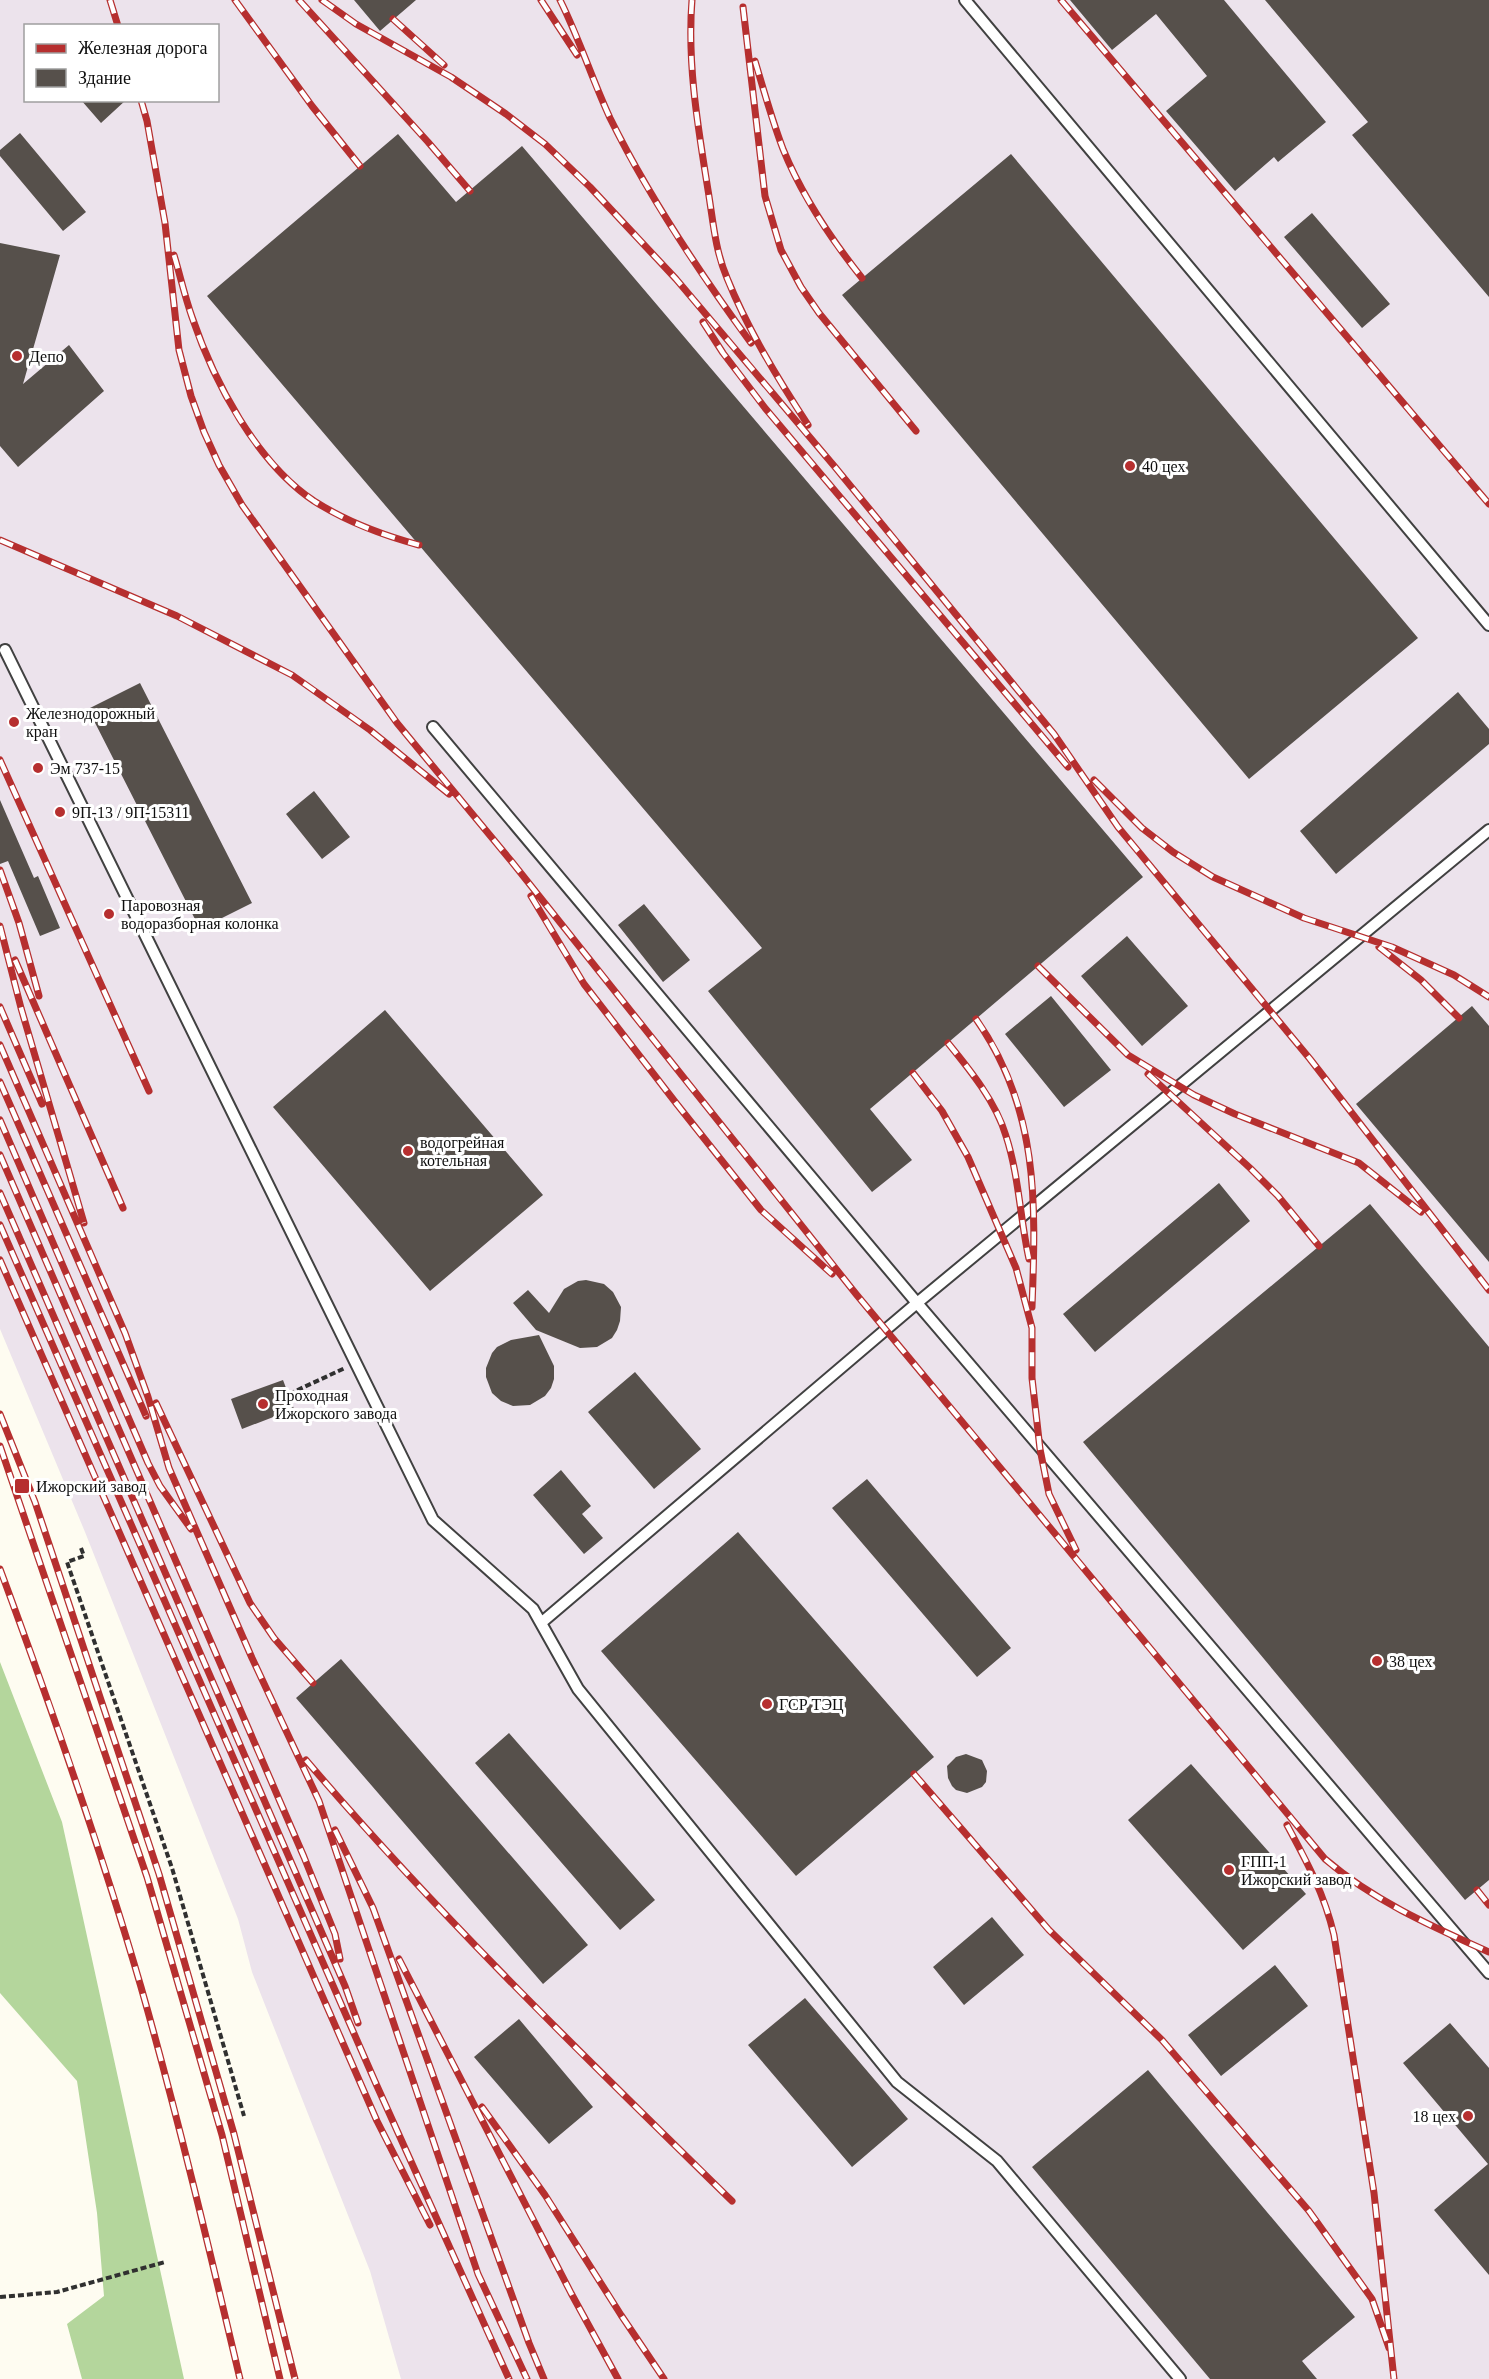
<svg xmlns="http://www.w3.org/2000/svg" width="1489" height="2379" font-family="'Times New Roman',serif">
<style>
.industrial{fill:#ece3ec;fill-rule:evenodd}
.forest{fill:#b4d69c}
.building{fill:#56504b}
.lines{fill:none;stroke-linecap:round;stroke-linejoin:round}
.service-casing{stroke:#414141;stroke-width:14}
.path{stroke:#303030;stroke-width:4;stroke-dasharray:6 3;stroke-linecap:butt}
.service{stroke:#fff;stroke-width:10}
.rail-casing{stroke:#b62f2f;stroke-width:7}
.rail{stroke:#fff;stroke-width:4.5;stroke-dasharray:14;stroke-linecap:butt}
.poi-dot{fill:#b62f2f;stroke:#fff;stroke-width:2}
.labels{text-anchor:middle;stroke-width:6;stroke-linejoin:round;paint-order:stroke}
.poi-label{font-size:16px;fill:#0e0e0e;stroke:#fff;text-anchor:start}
</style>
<rect width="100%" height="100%" fill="#fefcf1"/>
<path class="industrial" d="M0 0H1489V2379H401L370 2271 252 1972 238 1919 85 1532 0 1329ZM26 26H218V100H26Z"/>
<path class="forest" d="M0 1662 62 1822 184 2379H82L67 2324 104 2296 97 2213 77 2081 0 1993Z"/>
<path class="building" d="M354 0H416L380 31Z
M1070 0H1224L1326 122 1278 162 1274 157 1235 191 1166 111 1207 76 1156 14 1112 50Z
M1265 0H1489V297L1352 135 1368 122Z
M81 100H126L101 123Z
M20 133 86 212 63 231 0 156V150Z
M398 134 456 202 522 146 1143 877 870 1109 912 1160 872 1192 708 991 762 948 207 296Z
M1011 154 1418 638 1249 779 842 295Z
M1312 213 1390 304 1362 328 1284 237Z
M0 243 60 255 23 384 69 345 104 391 18 467 0 446Z
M140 683 252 903 200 929 88 709Z
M1458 692 1489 729V744L1336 874 1300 831Z
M314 791 350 837 322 859 286 814Z
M0 800 34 878 38 876 60 928 40 936 8 861 0 864Z
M644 904 690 960 663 982 618 925Z
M1127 936 1188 1006 1142 1046 1081 976Z
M1051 996 1111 1070 1064 1107 1005 1034Z
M1472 1006 1489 1026V1262L1356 1104Z
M385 1010 543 1195 430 1291 273 1107Z
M1219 1183 1250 1221 1095 1352 1063 1314Z
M1370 1204 1489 1347V1880L1465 1900 1083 1442Z
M586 1280 604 1284 613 1292 621 1307 620 1321 617 1330 612 1338 597 1347 580 1348 536 1330 513 1303 528 1290 549 1313 564 1289 578 1281Z
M539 1335 554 1366V1379L551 1388 545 1396 530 1405 513 1406 501 1401 492 1393 486 1377V1368L492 1353 497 1347 511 1340Z
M635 1372 701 1449 654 1489 588 1412Z
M283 1380 294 1409 242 1429 231 1399Z
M561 1470 591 1506 582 1514 603 1538 584 1554 533 1495Z
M867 1479 1011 1648 977 1677 832 1508Z
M738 1532 934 1757 796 1876 601 1651Z
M341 1659 588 1945 543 1984 296 1698Z
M509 1733 655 1900 620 1930 475 1763Z
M966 1754 982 1760 987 1771 986 1782 982 1787 967 1793 956 1790 952 1786 948 1778 947 1766 956 1757Z
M1191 1764 1306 1894 1243 1950 1128 1820Z
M992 1917 1024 1955 964 2005 933 1967Z
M1275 1965 1308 2006 1221 2076 1188 2035Z
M805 1998 908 2119 852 2167 748 2045Z
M519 2019 593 2107 549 2144 474 2057Z
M1450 2023 1489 2068V2275L1434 2210 1488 2164 1403 2063Z
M1148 2070 1355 2317 1302 2361 1317 2379H1210L1032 2167Z"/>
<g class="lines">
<g class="service-casing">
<path id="service" d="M965 0 1489 625
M5 650 433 1520 533 1609 578 1689 897 2082 997 2161 1180 2379
M433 727 917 1303 1489 1973
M541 1623 917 1303 1489 830"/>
</g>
<path class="path" d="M289 1394 345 1368
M81 1548 84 1556 67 1562 172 1868 244 2116
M0 2297 57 2292 165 2262"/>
<use href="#service" class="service"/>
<g class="rail-casing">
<path id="rail" d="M110 0 118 26
M235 0 312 106 360 166
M299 0 428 142 470 191
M322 0 356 24 451 77 506 114 545 144 590 187 676 279 835 467 1054 734 1118 827 1310 1059 1489 1290
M541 0 577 55
M560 0C579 38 592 79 610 118 649 197 699 272 751 343
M692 0C687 64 698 127 708 190 713 220 715 250 727 278 748 330 778 379 808 425
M1061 0 1489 504
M743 7 765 196 781 250 801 287 819 313 916 431
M393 19 444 65
M755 61C764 91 772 120 783 149 802 196 831 239 862 278
M141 100 147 121 165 223 179 350 191 396 204 432 219 465 242 505 397 723 512 862 856 1294 1325 1859C1374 1901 1431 1926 1489 1952
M174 255C180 275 185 297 192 317 214 382 256 462 314 501 347 522 382 535 419 545
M703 322 723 353 765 408 1068 767
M0 540 177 616 292 675 370 730 449 794
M0 760 149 1091
M1094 780 1142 828 1173 852 1213 877 1304 918 1392 947 1454 975 1489 997
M0 870 19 923 39 996
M531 896 584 984 676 1103 761 1210 832 1274
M0 926 21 1008 84 1223
M1379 947 1421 980 1459 1018
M15 960 123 1208
M1038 966 1128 1055 1194 1095 1235 1114 1359 1163 1421 1212
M0 1007 42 1104
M976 1019C1039 1109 1036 1202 1032 1307
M948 1043C970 1070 996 1102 1006 1136 1019 1176 1020 1218 1029 1259
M0 1045 125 1333 148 1397 169 1468 252 1658 319 1801 478 2274 527 2379
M913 1073 942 1111 968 1157 1016 1268 1032 1328V1378L1040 1449 1049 1494 1076 1550
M1148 1074 1250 1168 1278 1196 1319 1246
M0 1082 146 1416
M0 1120 148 1463 160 1486 191 1529
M0 1155 304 1857 335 1934 340 1959
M0 1193 345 1986 358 2023
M0 1225 377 2086 509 2379
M0 1260 377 2121 430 2225
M156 1403 250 1603 274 1638 313 1683
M0 1414 35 1502 159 1874 234 2134 295 2379
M0 1446 147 1877 222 2135 280 2379
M0 1569C51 1707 100 1846 141 1987 178 2117 209 2248 240 2379
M306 1760C439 1916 586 2058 732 2201
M914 1774 1049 1930 1162 2040 1309 2211 1372 2299 1389 2348
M1287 1825C1307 1862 1324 1893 1334 1935L1374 2193 1394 2379
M335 1830 373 1908 529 2343 544 2379
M1477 1890 1489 1905
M399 1959 571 2293 618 2379
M482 2107 545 2195 621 2315 664 2379"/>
</g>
<use href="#rail" class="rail"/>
</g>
<g class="poi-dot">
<circle cx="17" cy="356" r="6"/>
<circle cx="1130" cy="466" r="6"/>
<circle cx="14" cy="722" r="6"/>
<circle cx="38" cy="768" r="6"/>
<circle cx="60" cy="812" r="6"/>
<circle cx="109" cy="914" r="6"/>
<circle cx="408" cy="1151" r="6"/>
<circle cx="263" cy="1404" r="6"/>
<rect x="14" y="1478" width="16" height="16" rx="3"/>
<circle cx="1377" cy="1661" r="6"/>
<circle cx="767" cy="1704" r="6"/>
<circle cx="1229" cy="1870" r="6"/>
<circle cx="1468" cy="2116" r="6"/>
</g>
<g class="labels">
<g class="poi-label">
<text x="29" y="362">Депо</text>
<text x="1142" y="472">40 цех</text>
<text x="26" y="719">Железнодорожный<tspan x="26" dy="18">кран</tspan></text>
<text x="50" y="774">Эм 737-15</text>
<text x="72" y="818">9П-13 / 9П-15311</text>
<text x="121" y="911">Паровозная<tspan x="121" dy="18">водоразборная колонка</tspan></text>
<text x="420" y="1148">водогрейная<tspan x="420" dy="18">котельная</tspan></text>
<text x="275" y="1401">Проходная<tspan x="275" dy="18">Ижорского завода</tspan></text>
<text x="36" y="1492">Ижорский завод</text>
<text x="1389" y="1667">38 цех</text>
<text x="779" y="1710">ГСР ТЭЦ</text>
<text x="1241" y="1867">ГПП-1<tspan x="1241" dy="18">Ижорский завод</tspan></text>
<text x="1456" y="2122" text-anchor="end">18 цех</text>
</g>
</g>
<rect x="24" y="24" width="195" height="78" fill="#ffffff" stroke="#9f9f9f" stroke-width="1.5"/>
<rect x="36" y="44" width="30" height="9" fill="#b62f2f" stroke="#9f9f9f" stroke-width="1.5"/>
<text x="78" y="54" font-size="18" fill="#0e0e0e">Железная дорога</text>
<rect x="36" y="69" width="30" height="18" fill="#56504b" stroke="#9f9f9f" stroke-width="1.5"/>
<text x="78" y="84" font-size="18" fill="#0e0e0e">Здание</text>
</svg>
